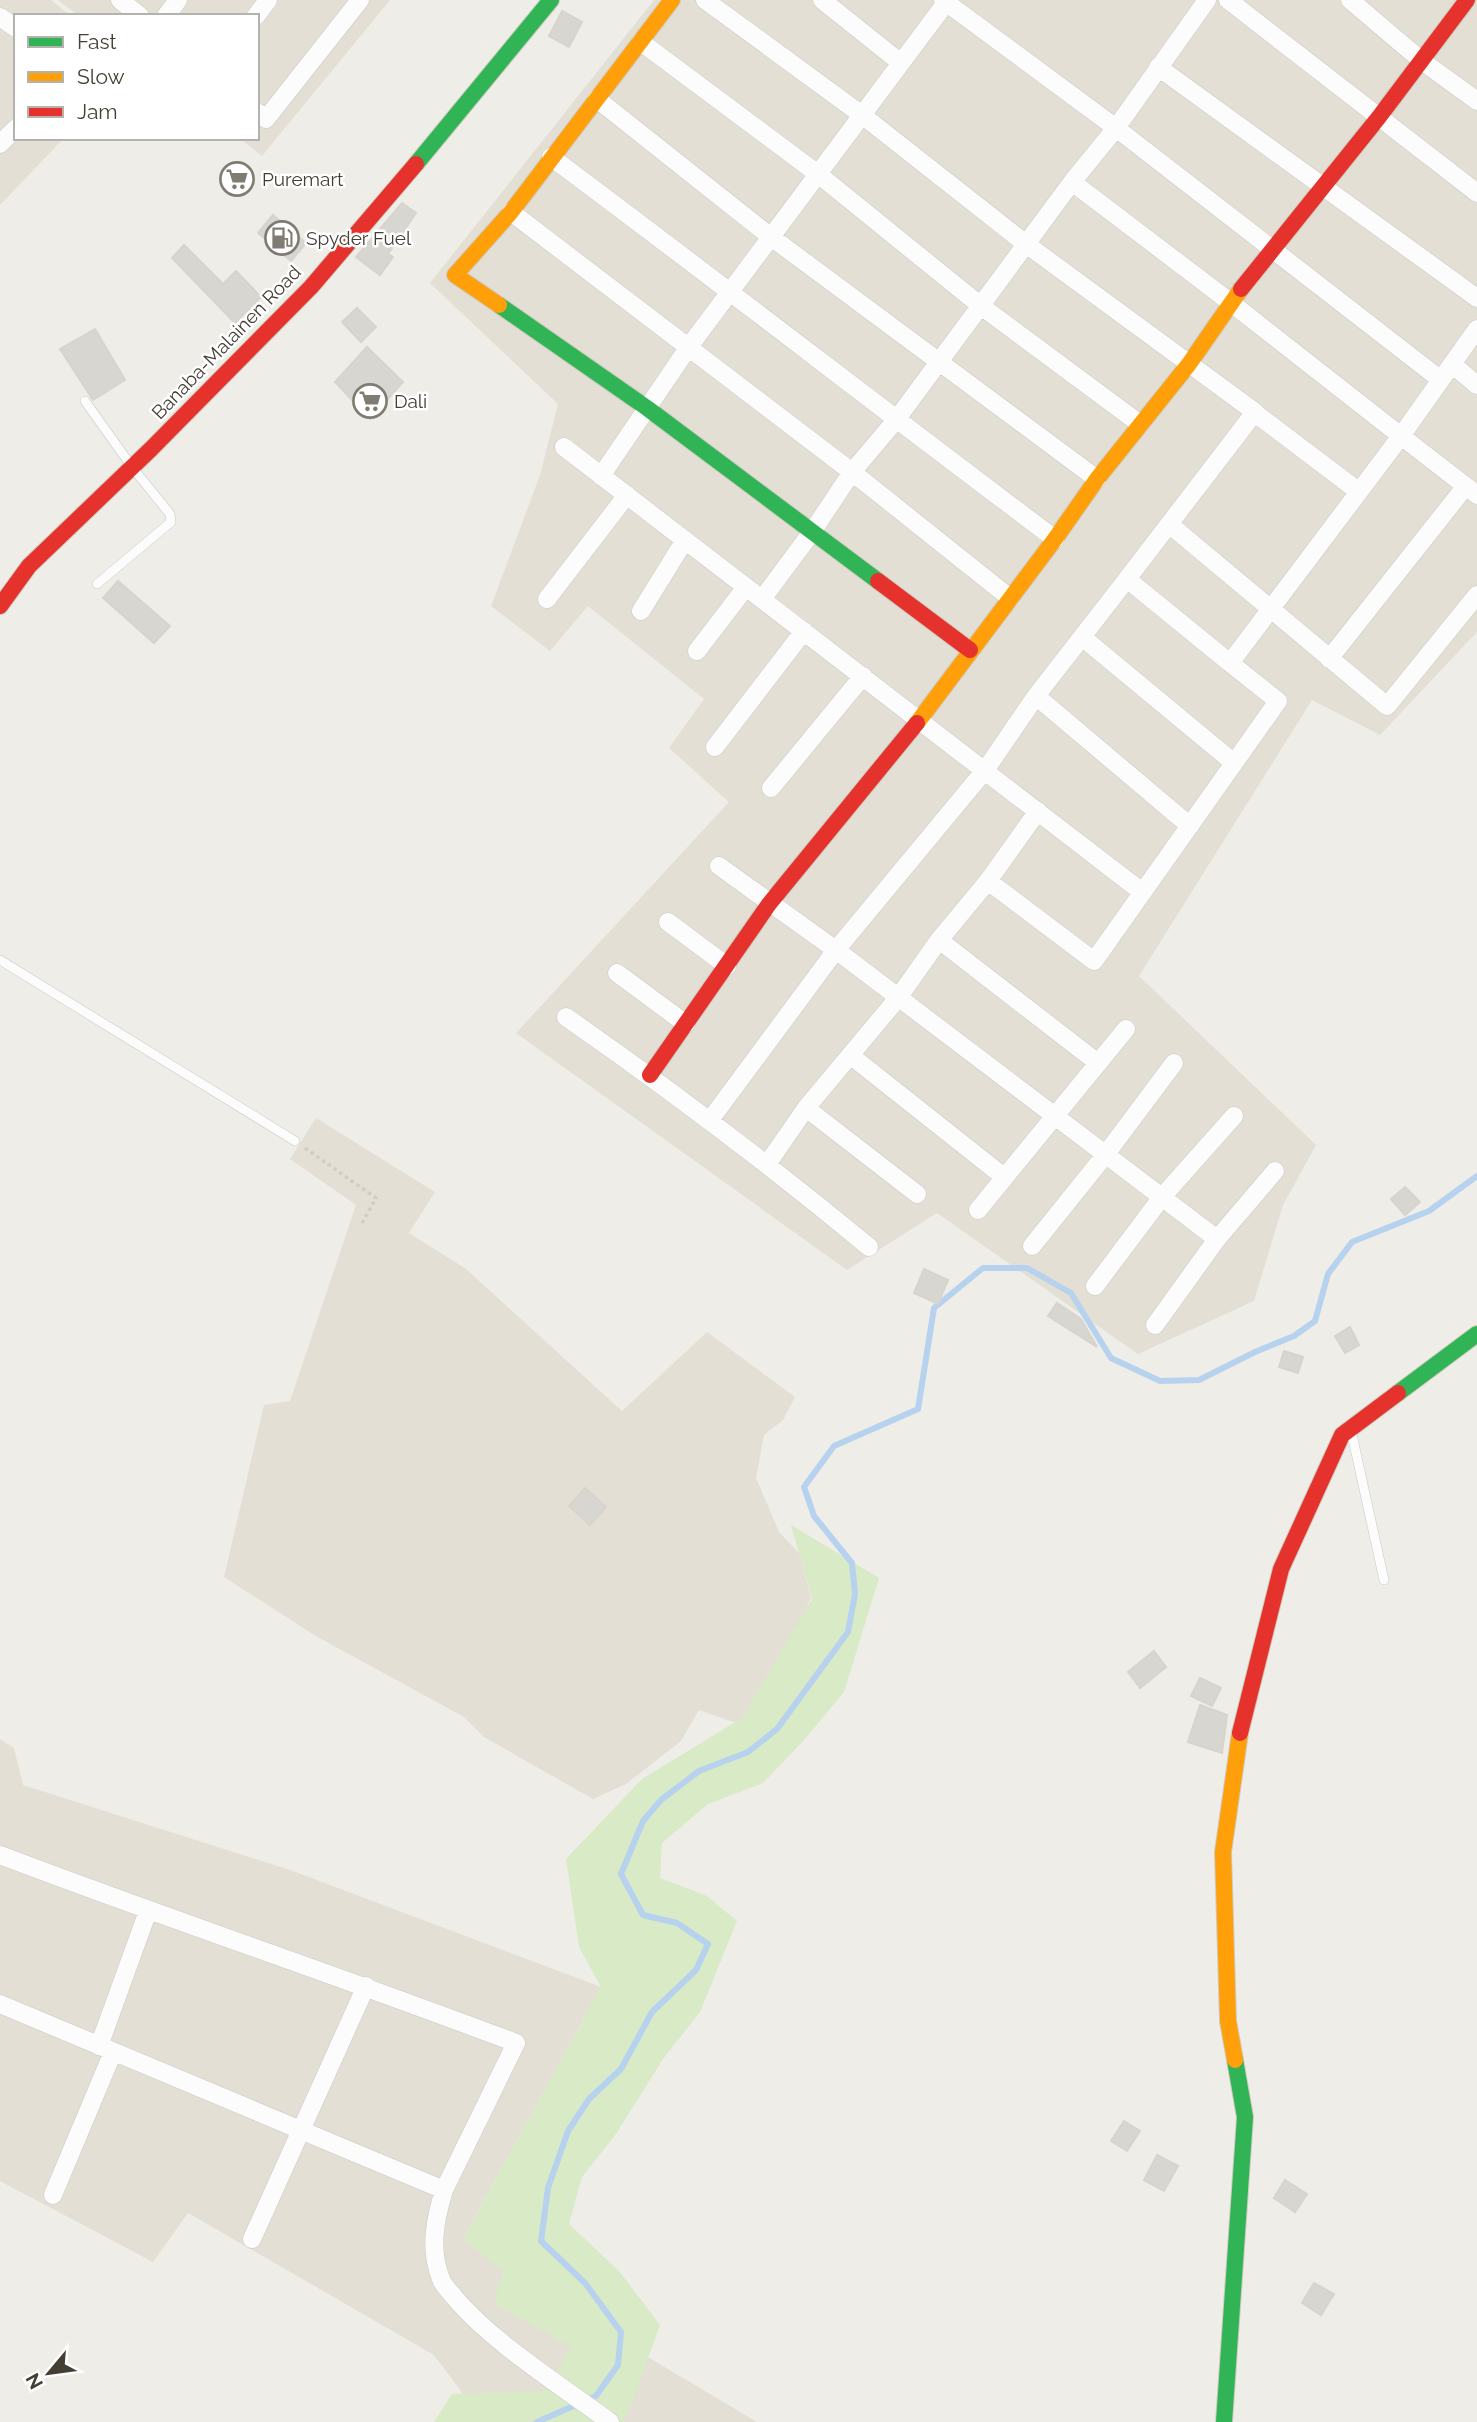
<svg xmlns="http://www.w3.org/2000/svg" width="1477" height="2422" font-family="Raleway,sans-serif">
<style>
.residential{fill:#e3dfd5}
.green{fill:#d9eac6}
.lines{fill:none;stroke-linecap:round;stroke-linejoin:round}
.stream{stroke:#b6d2ee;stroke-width:6}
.building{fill:#d8d6d0;stroke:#d6d4cd;stroke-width:2}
.lane-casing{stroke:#cbc9c3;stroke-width:10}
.street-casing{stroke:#cbc9c3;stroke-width:19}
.fast-casing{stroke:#cecbbf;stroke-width:18}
.slow-casing{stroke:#cecbbf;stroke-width:18}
.jam-casing{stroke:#cecbbf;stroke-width:18}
.path{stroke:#d0cdc9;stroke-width:3.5;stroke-dasharray:3.5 3.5;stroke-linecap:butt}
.lane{stroke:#fcfcfc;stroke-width:9}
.street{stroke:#fcfcfc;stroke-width:18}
.fast{stroke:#30b455;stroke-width:16}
.slow{stroke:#ff9f0a;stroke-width:16}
.jam{stroke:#e5322d;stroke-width:16}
.labels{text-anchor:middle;stroke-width:5;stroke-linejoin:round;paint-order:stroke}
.poi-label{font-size:19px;fill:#443f34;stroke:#fff;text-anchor:start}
.street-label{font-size:19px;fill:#443f34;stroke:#fff}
</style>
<rect width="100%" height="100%" fill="#eeede8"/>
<path class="residential" d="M0 0H51L71 16H16V138H64L0 205Z
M58 0H390L262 156 239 138H257V16H79Z
M654 0H1477V632L1380 735 1312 700 1139 976 1316 1145 1283 1205 1254 1301 1138 1354 937 1213 847 1270 516 1033 729 802 669 748 704 699 588 606 550 651 491 606 540 475 558 404 430 283Z
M316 1118 435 1192 409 1233 466 1269 622 1411 707 1332 795 1397 783 1420 764 1435 756 1478 779 1532 799 1553 811 1598 753 1729 699 1710 681 1741 626 1784 593 1799 484 1737 464 1717 314 1635 224 1577 264 1405 290 1401 356 1205 290 1159Z
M0 1739 14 1748 23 1785 293 1871 601 1987 464 2237 503 2271 757 2422H484L434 2355 188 2213 153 2262 0 2181Z"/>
<path class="green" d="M791 1525 879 1578 844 1692 804 1740 763 1783 708 1804 662 1843 660 1878 707 1896 737 1921 700 2012 663 2059 616 2134 582 2177 569 2224 619 2271 660 2325 628 2414 623 2422H434L452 2394 545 2391 571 2347 494 2303 503 2271 463 2239 601 1987 579 1947 566 1859 642 1779 742 1718 812 1599Z"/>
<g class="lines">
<path class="stream" d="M537 2422 596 2396 618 2365 621 2332 585 2283 541 2241 548 2188 568 2131 589 2099 621 2069 652 2012 696 1970 708 1944 677 1923 643 1915 621 1874 643 1821 661 1800 699 1771 748 1752 777 1729 848 1632 855 1594 852 1563 814 1516 804 1487 834 1446 918 1409 934 1308 983 1268H1027L1071 1293 1111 1358 1160 1381 1199 1380 1255 1352 1294 1336 1315 1321 1328 1274 1352 1242 1429 1211 1477 1176"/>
</g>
<path class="building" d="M562 11 582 22 569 47 549 36Z
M402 203 416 213 388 254 393 257 380 275 356 257Z
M273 215 306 243 291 261 258 233Z
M184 245 223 284 236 271 261 297 235 323 172 258Z
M357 308 376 327 361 342 342 322Z
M95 329 125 380 93 400 60 349Z
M367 347 403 382 370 419 335 382Z
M118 581 170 626 154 643 103 598Z
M1405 1187 1420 1202 1405 1215 1391 1199Z
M924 1269 948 1280 938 1304 914 1293Z
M1057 1303 1081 1319 1097 1347 1048 1316Z
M1350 1327 1359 1345 1345 1353 1335 1336Z
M1284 1351 1303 1357 1298 1373 1279 1367Z
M585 1488 606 1507 590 1525 569 1506Z
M1154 1651 1166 1667 1140 1688 1128 1672Z
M1200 1678 1221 1688 1212 1706 1191 1696Z
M1200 1705 1227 1715 1222 1753 1188 1742Z
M1124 2121 1140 2131 1127 2151 1111 2141Z
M1157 2155 1178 2166 1164 2191 1144 2180Z
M1285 2180 1307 2194 1295 2212 1274 2198Z
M1314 2283 1334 2294 1321 2315 1302 2303Z"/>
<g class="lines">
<g class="lane-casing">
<path id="lane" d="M85 401 132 467 170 514 171 522 97 584
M0 960 295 1141
M1351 1430 1384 1580"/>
</g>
<g class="street-casing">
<path id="street" d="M120 0 140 16
M705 0 862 115 1026 244 1255 412 1127 579
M822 0 901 63
M943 0 1116 128 1441 380
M1228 0 1477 193
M1350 0 1422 61 1477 101
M166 16 178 0
M256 16 268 0
M0 17 16 28
M641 42 818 174 981 306 1140 424
M1158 67 1477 298
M597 99 771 237 1097 479
M257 112 266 119 360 0
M0 144 16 128
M551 157C720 283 887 413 1055 539
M1072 182 1230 302 1401 436 1477 329
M511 212 852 472 1010 598
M1452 364 1477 385
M1255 413 1358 491
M564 447 1142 892
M601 476 688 348 948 0
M1169 524 1387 706 1477 595
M547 599 627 495
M762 599 812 532 852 472 896 420 1072 182 1116 128 1207 0
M641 611 685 540
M1082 637 1234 763
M697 651 746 587
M1329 659 1465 487
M1036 696 1190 826
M715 747 804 631
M771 788 863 676
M719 866 836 950 1217 1239
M988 881 1094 961 1278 701 1230 663
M668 922 727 966
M939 940 1098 1063
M617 973 686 1024
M566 1017C671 1090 770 1165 869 1247
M850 1055 1004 1177
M806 1108 917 1194
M710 1120 836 950 986 769 1036 696 1127 579 1230 663 1401 436 1477 495
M768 1163 806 1108 898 998 939 940 988 881 1038 811
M978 1210 1126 1029
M1032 1246 1106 1154 1174 1063
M1095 1286 1162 1197 1234 1116
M1155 1325 1217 1239 1275 1171
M0 1855C171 1920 345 1978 516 2043L444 2190
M0 2004 444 2190C435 2220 429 2249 441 2279 443 2286 450 2291 454 2297 493 2343 560 2385 610 2422
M99 2046 148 1911
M53 2195 113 2052
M252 2239 366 1986"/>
</g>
<g class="fast-casing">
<path id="fast" d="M416 164 551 0
M499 305 647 408 878 581
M1398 1393 1477 1334
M1224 2422 1245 2117 1235 2060"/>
</g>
<g class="slow-casing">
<path id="slow" d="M499 305 455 275 511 212 672 0
M917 723 1055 539 1097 479 1189 364 1241 289
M1235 2060 1228 2021 1223 1852 1240 1733"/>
</g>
<g class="jam-casing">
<path id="jam" d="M1241 289 1379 117 1467 0
M878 581 970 650
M0 606 29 566 151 449 311 287 416 164
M650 1075 769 904 917 723
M1240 1733 1281 1569 1342 1435 1398 1393"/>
</g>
<path class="path" d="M305 1148 376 1198 361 1225"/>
<use href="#lane" class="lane"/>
<use href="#street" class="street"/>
<use href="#fast" class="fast"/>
<use href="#slow" class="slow"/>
<use href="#jam" class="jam"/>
</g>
<defs>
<g id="supermarket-ring" transform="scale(1.75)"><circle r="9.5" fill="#fff" stroke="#807c73" stroke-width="1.5"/><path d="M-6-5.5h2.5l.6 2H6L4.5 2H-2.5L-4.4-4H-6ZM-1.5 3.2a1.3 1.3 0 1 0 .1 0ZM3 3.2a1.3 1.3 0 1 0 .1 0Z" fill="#807c73"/></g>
<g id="fuel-ring" transform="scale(1.75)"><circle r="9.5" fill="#fff" stroke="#807c73" stroke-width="1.5"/><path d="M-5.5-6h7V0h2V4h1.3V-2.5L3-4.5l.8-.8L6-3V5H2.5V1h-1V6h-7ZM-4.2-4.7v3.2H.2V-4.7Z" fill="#807c73"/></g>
</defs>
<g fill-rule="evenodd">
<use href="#supermarket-ring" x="237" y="179"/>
<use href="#fuel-ring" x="282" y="238"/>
<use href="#supermarket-ring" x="370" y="401"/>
</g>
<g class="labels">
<g class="poi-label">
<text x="262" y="186">Puremart</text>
<text x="306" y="245">Spyder Fuel</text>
<text x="394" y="408">Dali</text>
</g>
<g class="street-label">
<text transform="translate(226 342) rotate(-46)" y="7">Banaba-Malainen Road</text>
</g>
</g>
<rect x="14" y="14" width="245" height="126" fill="#ffffff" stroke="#b4b2ae" stroke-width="2"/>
<rect x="28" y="37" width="35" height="10" fill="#30b455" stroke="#b4b2ae" stroke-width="2"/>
<text x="77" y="49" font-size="21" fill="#443f34">Fast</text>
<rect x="28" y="72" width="35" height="10" fill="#ff9f0a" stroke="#b4b2ae" stroke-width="2"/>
<text x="77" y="84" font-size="21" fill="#443f34">Slow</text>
<rect x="28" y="107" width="35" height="10" fill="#e5322d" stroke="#b4b2ae" stroke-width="2"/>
<text x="77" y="119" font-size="21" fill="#443f34">Jam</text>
<g transform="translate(49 2373) rotate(241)" stroke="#ffffff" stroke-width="5" paint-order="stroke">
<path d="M0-5L12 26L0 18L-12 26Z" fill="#443f34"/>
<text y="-10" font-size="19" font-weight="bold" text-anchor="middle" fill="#443f34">N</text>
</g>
</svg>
